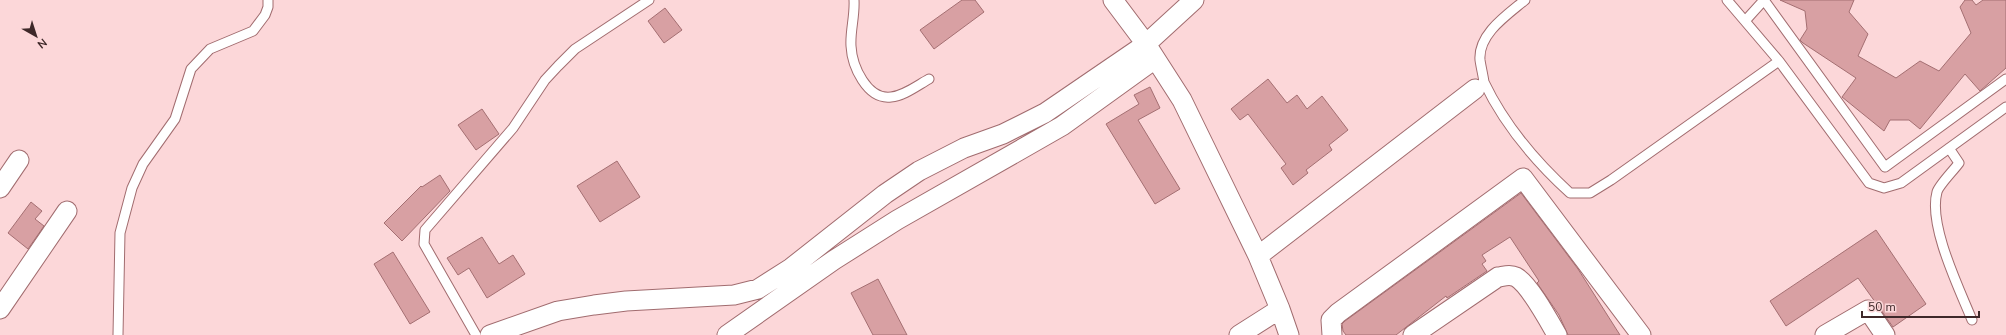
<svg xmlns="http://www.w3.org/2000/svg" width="2006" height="335" font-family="'Nunito Sans',sans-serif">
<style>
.building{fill:#d8a0a3;stroke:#a46f72}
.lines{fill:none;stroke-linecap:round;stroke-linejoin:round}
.service-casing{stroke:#a16c6f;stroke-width:11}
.minor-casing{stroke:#a16c6f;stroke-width:21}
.service{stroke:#fff;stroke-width:9}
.minor{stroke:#fff;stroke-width:19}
</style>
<rect width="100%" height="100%" fill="#fcd7d9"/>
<path class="building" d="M962 0H975L984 12 934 49 920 30Z
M1780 0H1854L1849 12 1868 34 1858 56 1896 78 1920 61 1939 71 1971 33 1960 7 1965 0H1972L1976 5 1983 0H2006V68L1980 91 1965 74 1920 129 1909 120H1890L1884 131 1842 97 1856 78 1803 43 1800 40 1807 29 1805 11Z
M665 8 682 30 664 43 648 21Z
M1268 79 1287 103 1297 95 1307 109 1322 96 1348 130 1329 145 1332 150 1306 170 1308 173 1293 185 1281 168 1286 164 1248 114 1240 120 1231 109Z
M1150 87 1160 108 1138 120 1180 189 1155 204 1106 124 1139 104 1134 95Z
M482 109 499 134 476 150 458 125Z
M617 161 640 197 600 222 577 186Z
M440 175 450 191 402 241 384 223 421 186 422 187Z
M1521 193 1578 269 1620 335H1568L1559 315 1537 283 1539 281 1510 237 1482 255 1486 261 1482 264 1487 271 1447 298 1446 296 1396 335H1346L1343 331 1342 324 1345 321Z
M31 202 42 211 35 219 44 226 28 249 8 233Z
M1876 230 1926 304 1893 327 1858 278 1786 326 1770 301Z
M482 237 499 264 513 255 525 274 487 298 469 268 458 275 447 258Z
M393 252 430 312 410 324 374 264Z
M878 279 907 335H873L851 293Z"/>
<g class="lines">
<g class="service-casing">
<path id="service" d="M854 0C855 16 850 31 851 46 852 66 867 100 891 97 904 96 918 85 929 79
M1727 0 1779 61
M1764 0 1885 167 2006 79
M1745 21 1764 0
M1484 82C1483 75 1481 67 1480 60 1478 34 1507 15 1525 0
M1475 89 1484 82C1504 124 1536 162 1570 193H1590L1611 180 1779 61 1869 183 1884 188 1901 183 2006 107
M1949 148 1959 163C1954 170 1939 185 1937 192 1928 225 1959 288 1972 320
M118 335 120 233 132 188 143 164 175 119 191 69 210 49 253 31 265 15 268 7V0
M476 335 424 244 425 230 513 128 545 80 558 66 575 49 649 0"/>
</g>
<g class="minor-casing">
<path id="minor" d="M1113 0 1146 44 1182 100 1258 256 1280 309 1289 335
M0 188 19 160
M1258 256 1475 89
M0 309 67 211
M490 335 558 311 594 305 626 301 734 295 758 289 791 268 885 194 919 171 964 148 1003 134 1045 113 1146 44 1194 0
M727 335 834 260 897 220 1062 126 1155 59
M1239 335 1280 309
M1332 335 1331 320 1338 313 1523 178 1641 335
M1413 335 1498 277C1505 276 1510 274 1516 277 1529 284 1549 321 1557 335
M1825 335 1868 310 1885 335"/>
</g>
<use href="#service" class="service"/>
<use href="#minor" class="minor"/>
</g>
<g transform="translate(36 36) rotate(141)" stroke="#fcd7d9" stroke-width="3" paint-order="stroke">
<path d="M0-3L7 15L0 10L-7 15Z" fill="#3e2829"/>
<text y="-6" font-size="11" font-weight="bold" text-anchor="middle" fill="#3e2829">N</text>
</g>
<path d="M1862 311v6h117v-6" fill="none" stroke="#3e2829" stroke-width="2"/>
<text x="1868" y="311" font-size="12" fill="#3e2829" stroke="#fcd7d9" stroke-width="3" paint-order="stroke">50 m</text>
</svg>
